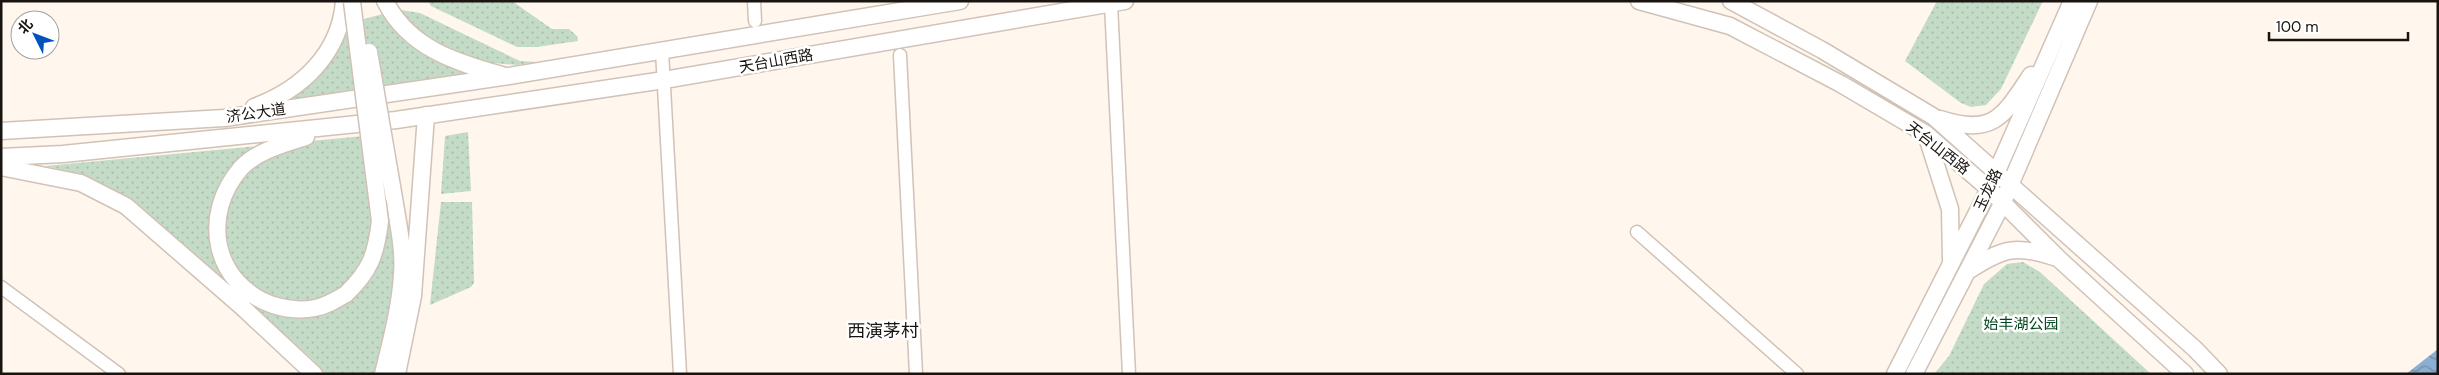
<svg xmlns="http://www.w3.org/2000/svg" width="2439" height="375" font-family="'DM Sans','Noto Sans SC',sans-serif">
<style>
.grass{fill:url(#grass-dots)}
.water{fill:url(#water-waves)}
.lines{fill:none;stroke-linecap:round;stroke-linejoin:round}
.minor-casing{stroke:#d1c2b6;stroke-width:15}
.major-casing{stroke:#d1c2b6;stroke-width:19}
.minor{stroke:#fff;stroke-width:12}
.major{stroke:#fff;stroke-width:16}
.major-bridge-casing{stroke:#d1c2b6;stroke-width:19;stroke-linecap:butt}
.major-bridge{stroke:#fff;stroke-width:16}
.labels{text-anchor:middle;stroke-width:5;stroke-linejoin:round;paint-order:stroke}
.street-label{font-size:15px;fill:#191410;stroke:#fff}
.park-label{font-size:15px;fill:#03451c;stroke:#fff}
.quarter-label{font-size:18px;fill:#191410;stroke:#fff}
</style>
<defs>
<pattern id="grass-dots" width="8" height="8" patternUnits="userSpaceOnUse" patternTransform="scale(1.25)"><rect width="8" height="8" fill="#c4dcc7"/><path d="M2 2h.1M6 6h.1" fill="none" stroke="#a8bcaa" stroke-width="1.8" stroke-linecap="round"/></pattern>
<pattern id="water-waves" width="16" height="10" patternUnits="userSpaceOnUse" patternTransform="scale(1.25)"><rect width="16" height="10" fill="#8cafd1"/><path d="M0 5q4-4 8 0t8 0" fill="none" stroke="#728da8"/></pattern>
</defs>
<rect width="100%" height="100%" fill="#fff6ee"/>
<path class="grass" d="M428 1H512L552 29H569L577 36 578 41 537 47H517L431 6Z
M1937 1H2043L2001 89 1986 105 1971 107 1961 103 1905 61Z
M401 10 420 13 520 61 537 62 517 65 479 62 438 50 400 16Z
M383 14 415 45 474 73 283 102 345 24Z
M468 132 471 191 441 194 445 136Z
M375 135C385 186 402 242 394 295 390 321 382 348 376 374H325L312 359 151 216 107 186 68 171 45 166Z
M441 202H472L474 283 471 287 430 305Z
M2023 262 2040 272 2151 374H1934L1949 356 1984 284 2007 264Z"/>
<path class="water" d="M2438 349V374H2406Z"/>
<g class="lines">
<g class="minor-casing">
<path id="minor" d="M754 1 755 21
M1111 4 1129 374
M662 51 680 374
M900 55 916 374
M1637 232 1797 374
M1 287 119 374"/>
</g>
<g class="major-casing">
<path id="major" d="M385 1C409 48 455 62 502 75
M1639 1 1730 26 1841 84 1926 134 1989 189 2059 259 2185 374
M1731 1 1822 50 1934 117 2195 349 2219 374
M254 107C301 90 340 54 344 1
M1940 119C1994 136 2003 117 2031 75
M1 131 224 118 509 76 960 1
M1926 134 1950 209 1951 261
M306 137C284 144 257 151 241 168 200 215 213 284 273 305 286 309 301 311 315 308 326 306 336 300 346 294
M1 157 63 154 396 120 664 80 1125 1
M1 167 81 183 126 206 241 306 314 374
M1968 271C2003 248 2016 244 2057 258
M383 374C391 341 400 308 402 275 404 249 398 223 394 198
M397 374 413 296 426 115
M1895 374 1989 189 2072 1
M1914 374 2002 204 2089 1"/>
</g>
<use href="#minor" class="minor"/>
<use href="#major" class="major"/>
<g class="major-bridge-casing">
<path id="major-bridge" d="M369 52 394 198
M346 294C370 271 376 255 380 221L352 2"/>
</g>
<use href="#major-bridge" class="major-bridge"/>
</g>
<g class="labels">
<g class="street-label">
<text transform="translate(776 61) rotate(-10)" y="5">天台山西路</text>
<text transform="translate(256 113) rotate(-8)" y="5">济公大道</text>
<text transform="translate(1938 148) rotate(38)" y="5">天台山西路</text>
<text transform="translate(1988 190) rotate(-65)" y="5">玉龙路</text>
</g>
<g class="park-label">
<text x="2021" y="329">始丰湖公园</text>
</g>
<g class="quarter-label">
<text x="883" y="337">西演茅村</text>
</g>
</g>
<rect width="2439" height="375" fill="none" stroke="#191410" stroke-width="5"/>
<g transform="translate(35 35) rotate(312)"><circle r="24" fill="#ffffff" stroke="#a3a19f"/>
<path d="M0-4L9 19L0 12L-9 19Z" fill="#0152bb"/>
<text y="-8" font-size="14" font-weight="bold" text-anchor="middle" fill="#191410">北</text>
</g>
<path d="M2269 32v8h139v-8" fill="none" stroke="#191410" stroke-width="2.5"/>
<text x="2276" y="32" font-size="15" fill="#191410" stroke="#ffffff" stroke-width="4" paint-order="stroke">100 m</text>
</svg>
